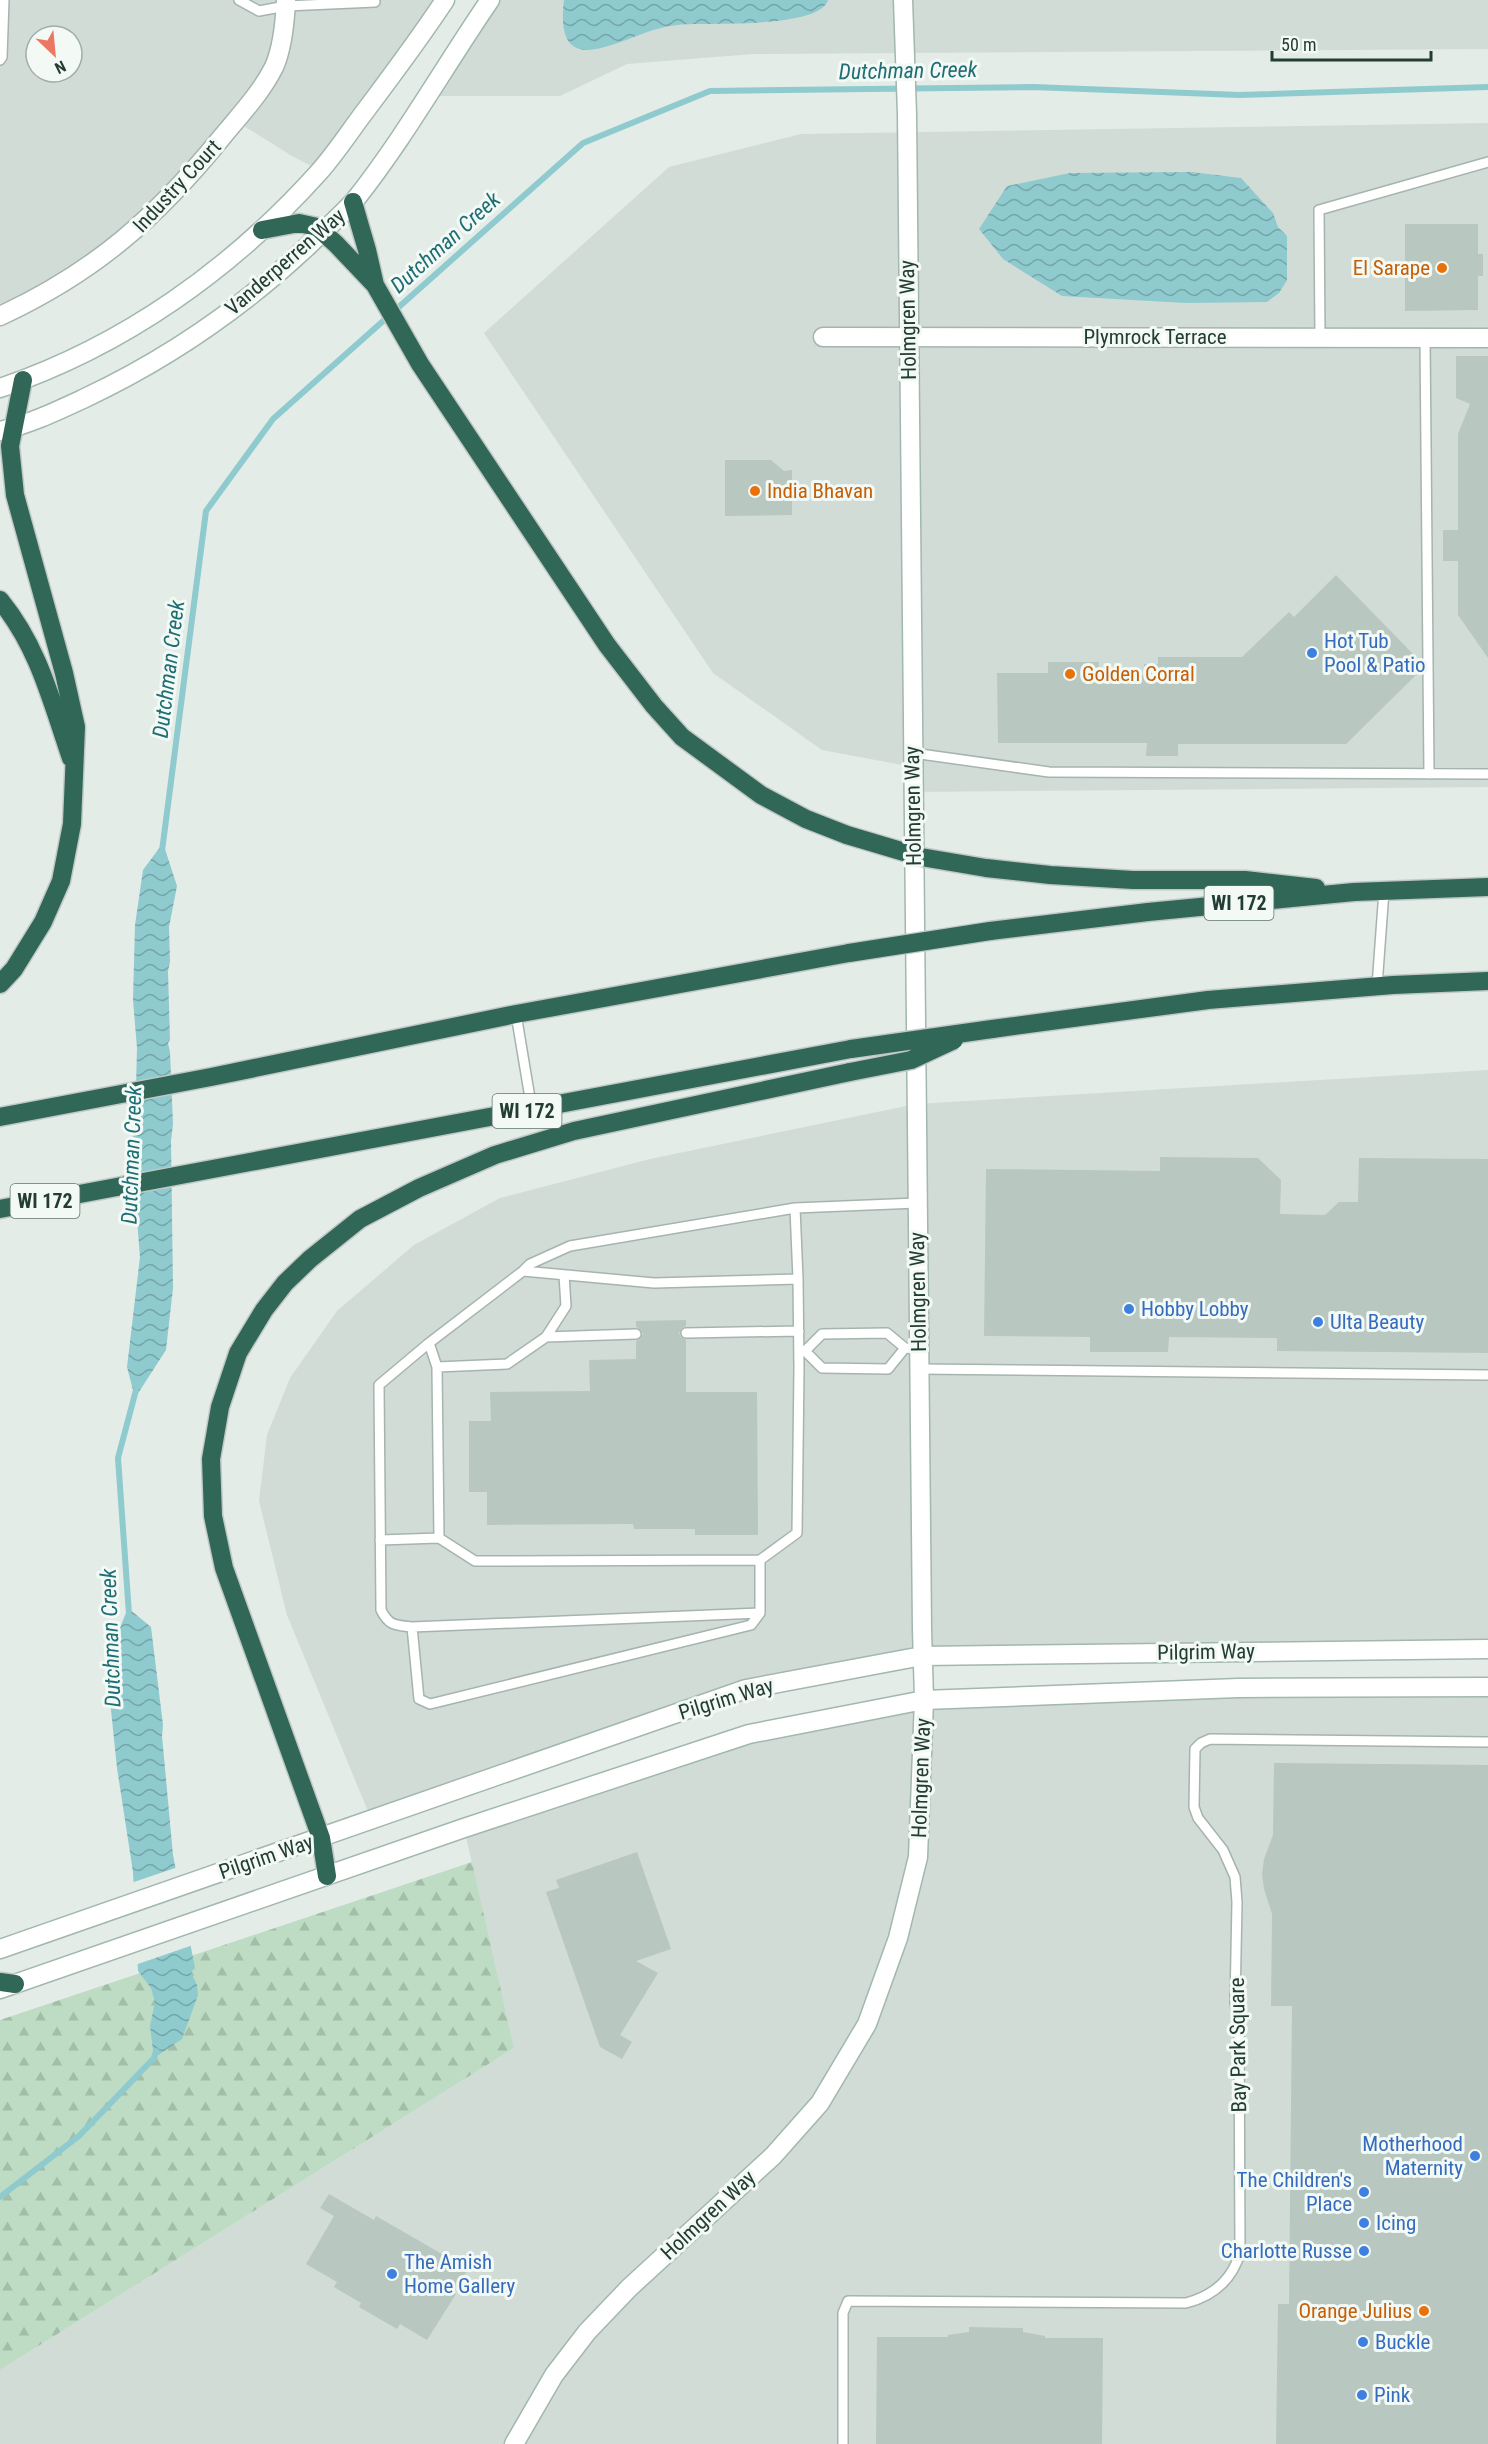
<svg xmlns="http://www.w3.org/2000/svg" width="1488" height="2444" font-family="'Roboto Condensed',sans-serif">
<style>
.built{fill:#d1dcd6;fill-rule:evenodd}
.forest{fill:url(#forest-firs)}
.water{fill:url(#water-waves)}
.pier{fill:#e3ece7}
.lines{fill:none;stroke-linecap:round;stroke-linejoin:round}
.stream{stroke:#8ecace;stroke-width:6}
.building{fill:#b8c7c0}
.lane-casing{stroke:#a6b4ae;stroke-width:12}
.street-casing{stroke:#a6b4ae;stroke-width:21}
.secondary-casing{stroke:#a2b7ae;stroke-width:21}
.highway-casing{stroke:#c1c8c6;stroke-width:21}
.lane{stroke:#fff;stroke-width:9}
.street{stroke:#fff;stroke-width:18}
.secondary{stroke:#fff;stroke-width:18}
.highway{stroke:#316757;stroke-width:18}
.highway-bridge-casing{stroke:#c1c8c6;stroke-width:21;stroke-linecap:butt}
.highway-bridge{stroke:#316757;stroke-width:18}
.food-dot{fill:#e8710a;stroke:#f3f9f5;stroke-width:2}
.shop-dot{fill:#3f7fe0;stroke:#f3f9f5;stroke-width:2}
.labels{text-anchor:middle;stroke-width:6;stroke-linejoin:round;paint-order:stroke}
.shield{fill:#f3f9f5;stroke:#61756e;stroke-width:1.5}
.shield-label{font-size:20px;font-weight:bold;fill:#233c34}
.street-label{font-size:21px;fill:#233c34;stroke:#f3f9f5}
.food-label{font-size:21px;fill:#c56008;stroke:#f3f9f5;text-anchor:end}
.shop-label{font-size:21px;fill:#366cbe;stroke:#f3f9f5;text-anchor:start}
.water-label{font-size:22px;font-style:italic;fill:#206e75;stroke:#f3f9f5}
</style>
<defs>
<pattern id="forest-firs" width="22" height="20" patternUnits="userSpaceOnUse" patternTransform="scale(1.5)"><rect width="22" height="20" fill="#bddcc3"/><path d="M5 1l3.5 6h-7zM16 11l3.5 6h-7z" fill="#a2bea8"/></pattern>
<pattern id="water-waves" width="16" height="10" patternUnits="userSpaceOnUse" patternTransform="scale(1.5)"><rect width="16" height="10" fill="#8ecace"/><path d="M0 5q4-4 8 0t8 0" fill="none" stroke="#74a5a8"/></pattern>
</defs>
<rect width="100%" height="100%" fill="#e3ece7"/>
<path class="built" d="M0 0H445L321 171 292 156 236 121 170 199 0 316ZM36 36H72V72H36Z
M490 0H1488V49L753 54 627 64 560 96H428Z
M1488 123V787L913 792V767L822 750 713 673 484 333 669 167 801 134Z
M1488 1070V1649L922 1656 746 1689 372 1821 287 1615 259 1501 267 1435 290 1378 337 1311 414 1245 500 1198 650 1159 916 1104Z
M1488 1687V2444H0V2370L514 2048 464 1828 749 1734 924 1700Z"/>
<path class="forest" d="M472 1862 514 2048 0 2370V2020Z"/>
<path class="water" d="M564 0H828C820 27 722 23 697 24 684 24 670 25 657 29 614 41 554 82 564 0Z
M1191 172 1241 178 1273 213 1278 227 1287 236V280L1279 293 1267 302 1186 303 1062 296 1003 259 979 229 1007 186 1070 173Z
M163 843 177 886 169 927 170 962 168 971 170 1040 168 1043 170 1052 173 1124 171 1141 173 1288 166 1350 135 1398 127 1367 140 1257 131 1145 135 1126 137 1048 133 1000 135 925 143 870Z
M128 1608 151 1627 163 1725 162 1736 173 1855 195 1968 191 1972 197 1985 198 1995 182 2039 154 2058 150 2026 155 2002 151 1988 138 1971 133 1872 117 1768 106 1662Z"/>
<path class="pier" d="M178 1867 193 1945 135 1965 131 1883Z"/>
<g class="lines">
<path class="stream" d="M162 851 206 511 273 419 583 143 710 91 1033 87 1239 95 1488 87
M129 1614 118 1458 136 1390
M0 2197 79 2136 154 2058 156 2051"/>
</g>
<path class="building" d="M1405 224H1478V254H1483V276H1478V310L1405 311Z
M1456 356H1488V658L1458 615V561H1443V530H1458V434L1470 404 1456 398Z
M725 460H771L784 471 792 470V515L725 516Z
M1336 575 1414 655 1415 676 1346 744H1178V756H1146L1147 743H998L997 673H1048V662H1099L1098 674 1144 675V664H1158V657H1242L1289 612 1294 617Z
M1160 1157 1258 1158 1281 1180 1280 1214 1325 1215 1339 1202H1358L1359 1158 1488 1159V1353L1277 1351V1338L1169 1337 1168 1352H1090V1337L984 1336 986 1169 1160 1171Z
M686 1320V1326L682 1328 679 1333 681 1337 686 1340V1392H757L758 1535H695V1529H634L633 1524 487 1525V1492H469V1421H491L490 1392 590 1391 589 1360 636 1359V1341L640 1339 643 1334 641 1330 636 1327V1321Z
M1274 1763 1488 1765V2444H1276L1278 2304H1289L1292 2006H1271L1272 1914 1264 1889 1262 1874 1264 1859 1273 1835Z
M637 1852 671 1949 636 1961 658 1973 620 2035 632 2042 622 2059 600 2047 546 1892 559 1888 556 1880Z
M329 2194 374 2220 376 2216 468 2269 454 2293 456 2294 427 2340 400 2324 397 2329 359 2307 361 2303 334 2287 337 2282 306 2264 334 2216 320 2208Z
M969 2327 1023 2328V2332L1045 2336V2338H1103L1102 2444H876L877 2337H948V2335L969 2332Z"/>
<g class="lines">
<g class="lane-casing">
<path id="lane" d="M239 0 259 11 286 6 375 2
M0 60 2 57 4 0
M1320 338 1319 210 1488 162
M1425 338 1429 774
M913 753 1049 772 1488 774
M1377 986 1384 891
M516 1014 532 1110
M795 1208 798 1279
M523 1271 654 1283 798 1279 799 1368 797 1533 760 1560 475 1561 439 1538 437 1367 429 1343Z
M523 1271 530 1264 570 1246 795 1208 917 1203
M686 1333 799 1331
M546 1337 566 1306 564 1275
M905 1348 888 1369 822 1368 805 1351 822 1334 887 1333 905 1348 919 1349
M437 1367 507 1364 546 1337 636 1334
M919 1369 1488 1375
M380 1540 439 1538
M760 1613 412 1627 419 1699 430 1704 751 1625 760 1613V1560
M412 1627C395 1625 389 1626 381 1610L379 1385 429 1343
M843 2444V2313L848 2301 1186 2303C1213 2296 1232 2280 1240 2253L1239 2019 1235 2003 1237 1902 1235 1877 1223 1850 1198 1818 1194 1807 1195 1749 1201 1743 1210 1739 1488 1742"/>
</g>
<g class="street-casing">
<path id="street" d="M0 316C95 272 156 218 222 137 240 115 261 93 274 67 283 47 285 22 286 0
M823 337 1488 338"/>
</g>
<g class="secondary-casing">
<path id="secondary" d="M0 388C124 346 232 269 319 172 336 153 350 131 366 110 393 74 420 38 445 0
M0 431C30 424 57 411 85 398 168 359 242 308 309 245 324 230 341 216 355 200 405 137 444 67 490 0
M0 1949 746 1689 922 1656 1488 1649
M0 1989 464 1828 749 1734 924 1700 1238 1688 1488 1687
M514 2444 554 2375 587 2332 629 2288 773 2156 820 2103 867 2024 898 1938 918 1857 924 1700 922 1629 907 114 903 0"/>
</g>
<g class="highway-casing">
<path id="highway" d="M353 202 367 250 375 285
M262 230 299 223 317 227 336 244 375 285 420 364 607 645 654 706 682 737 761 795 806 819 847 835
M0 600C39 648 51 700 71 758
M986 868 1050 875 1133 880H1245L1316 888
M990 931 1148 912 1354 892 1488 887
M0 984 14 969 43 922 61 881 72 824 76 727 64 673 15 495 10 446 23 380
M992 1029 1208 1000 1393 985 1488 981
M0 1117 211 1077 516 1014 849 953
M0 1209 851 1049
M327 1876 321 1838 224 1568 213 1516 211 1459 220 1407 238 1353 264 1310 285 1283 310 1259 360 1219 419 1188 495 1155 574 1131 850 1072
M0 1982 15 1984"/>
</g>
<use href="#lane" class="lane"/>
<use href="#street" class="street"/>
<use href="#secondary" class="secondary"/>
<use href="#highway" class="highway"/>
<g class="highway-bridge-casing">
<path id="highway-bridge" d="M847 835 921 857 986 868
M849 953 990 931
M851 1049 992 1029
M850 1072 911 1060 954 1040"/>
</g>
<use href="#highway-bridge" class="highway-bridge"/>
</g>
<g class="food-dot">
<circle cx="1442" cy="268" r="6"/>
<circle cx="755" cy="491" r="6"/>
<circle cx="1070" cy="674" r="6"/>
<circle cx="1424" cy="2311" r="6"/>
</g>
<g class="shop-dot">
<circle cx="1312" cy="653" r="6"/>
<circle cx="1129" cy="1309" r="6"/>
<circle cx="1318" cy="1322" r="6"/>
<circle cx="1475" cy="2156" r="6"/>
<circle cx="1364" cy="2192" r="6"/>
<circle cx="1364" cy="2223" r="6"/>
<circle cx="1364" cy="2251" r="6"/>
<circle cx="392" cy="2274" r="6"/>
<circle cx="1363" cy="2342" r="6"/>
<circle cx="1362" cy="2395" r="6"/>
</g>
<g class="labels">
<g class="shield">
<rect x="1204.5" y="886" width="69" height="34" rx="4.5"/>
<rect x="492.5" y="1094" width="69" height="34" rx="4.5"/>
<rect x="10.5" y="1184" width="69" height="34" rx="4.5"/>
</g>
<g class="shield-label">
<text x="1239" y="910">WI 172</text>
<text x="527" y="1118">WI 172</text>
<text x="45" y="1208">WI 172</text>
</g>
<g class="street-label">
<text transform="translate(177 186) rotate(-47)" y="7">Industry Court</text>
<text transform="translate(285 262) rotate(-41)" y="7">Vanderperren Way</text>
<text transform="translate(908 320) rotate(-91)" y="7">Holmgren Way</text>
<text x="1155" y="344">Plymrock Terrace</text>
<text transform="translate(913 806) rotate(-91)" y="7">Holmgren Way</text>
<text transform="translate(918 1292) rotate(-91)" y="7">Holmgren Way</text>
<text transform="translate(1206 1652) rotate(-1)" y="7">Pilgrim Way</text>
<text transform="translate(726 1699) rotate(-17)" y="7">Pilgrim Way</text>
<text transform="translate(921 1778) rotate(-88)" y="7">Holmgren Way</text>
<text transform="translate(266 1857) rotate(-19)" y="7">Pilgrim Way</text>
<text transform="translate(1238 2045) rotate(-91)" y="7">Bay Park Square</text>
<text transform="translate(708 2215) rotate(-43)" y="7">Holmgren Way</text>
</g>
<g class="food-label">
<text x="1430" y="275">El Sarape</text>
<text x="767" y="498" text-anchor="start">India Bhavan</text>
<text x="1082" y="681" text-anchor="start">Golden Corral</text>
<text x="1412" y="2318">Orange Julius</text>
</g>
<g class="shop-label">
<text x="1324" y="648">Hot Tub<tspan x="1324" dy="24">Pool &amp; Patio</tspan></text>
<text x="1141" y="1316">Hobby Lobby</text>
<text x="1330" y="1329">Ulta Beauty</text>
<text x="1463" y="2151" text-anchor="end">Motherhood<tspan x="1463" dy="24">Maternity</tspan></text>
<text x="1352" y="2187" text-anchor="end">The Children's<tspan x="1352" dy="24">Place</tspan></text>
<text x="1376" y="2230">Icing</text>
<text x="1352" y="2258" text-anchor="end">Charlotte Russe</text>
<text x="404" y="2269">The Amish<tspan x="404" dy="24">Home Gallery</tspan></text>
<text x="1375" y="2349">Buckle</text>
<text x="1374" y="2402">Pink</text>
</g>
<g class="water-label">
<text transform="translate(908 70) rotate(-1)" y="8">Dutchman Creek</text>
<text transform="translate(445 242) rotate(-42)" y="8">Dutchman Creek</text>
<text transform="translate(168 669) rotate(-83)" y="8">Dutchman Creek</text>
<text transform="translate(131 1155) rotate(-88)" y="8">Dutchman Creek</text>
<text transform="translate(110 1638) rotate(-92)" y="8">Dutchman Creek</text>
</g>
</g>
<g transform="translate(54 54) rotate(154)"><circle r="28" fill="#f3f9f5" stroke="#a0ada8" stroke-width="1.5"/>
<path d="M0-4.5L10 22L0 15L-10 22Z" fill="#eb7862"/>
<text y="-9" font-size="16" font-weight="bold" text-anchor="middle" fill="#233c34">N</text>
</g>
<path d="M1272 51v9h159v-9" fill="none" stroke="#233c34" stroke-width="3"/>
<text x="1281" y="51" font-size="18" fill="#233c34" stroke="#f3f9f5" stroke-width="4.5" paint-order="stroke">50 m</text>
</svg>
